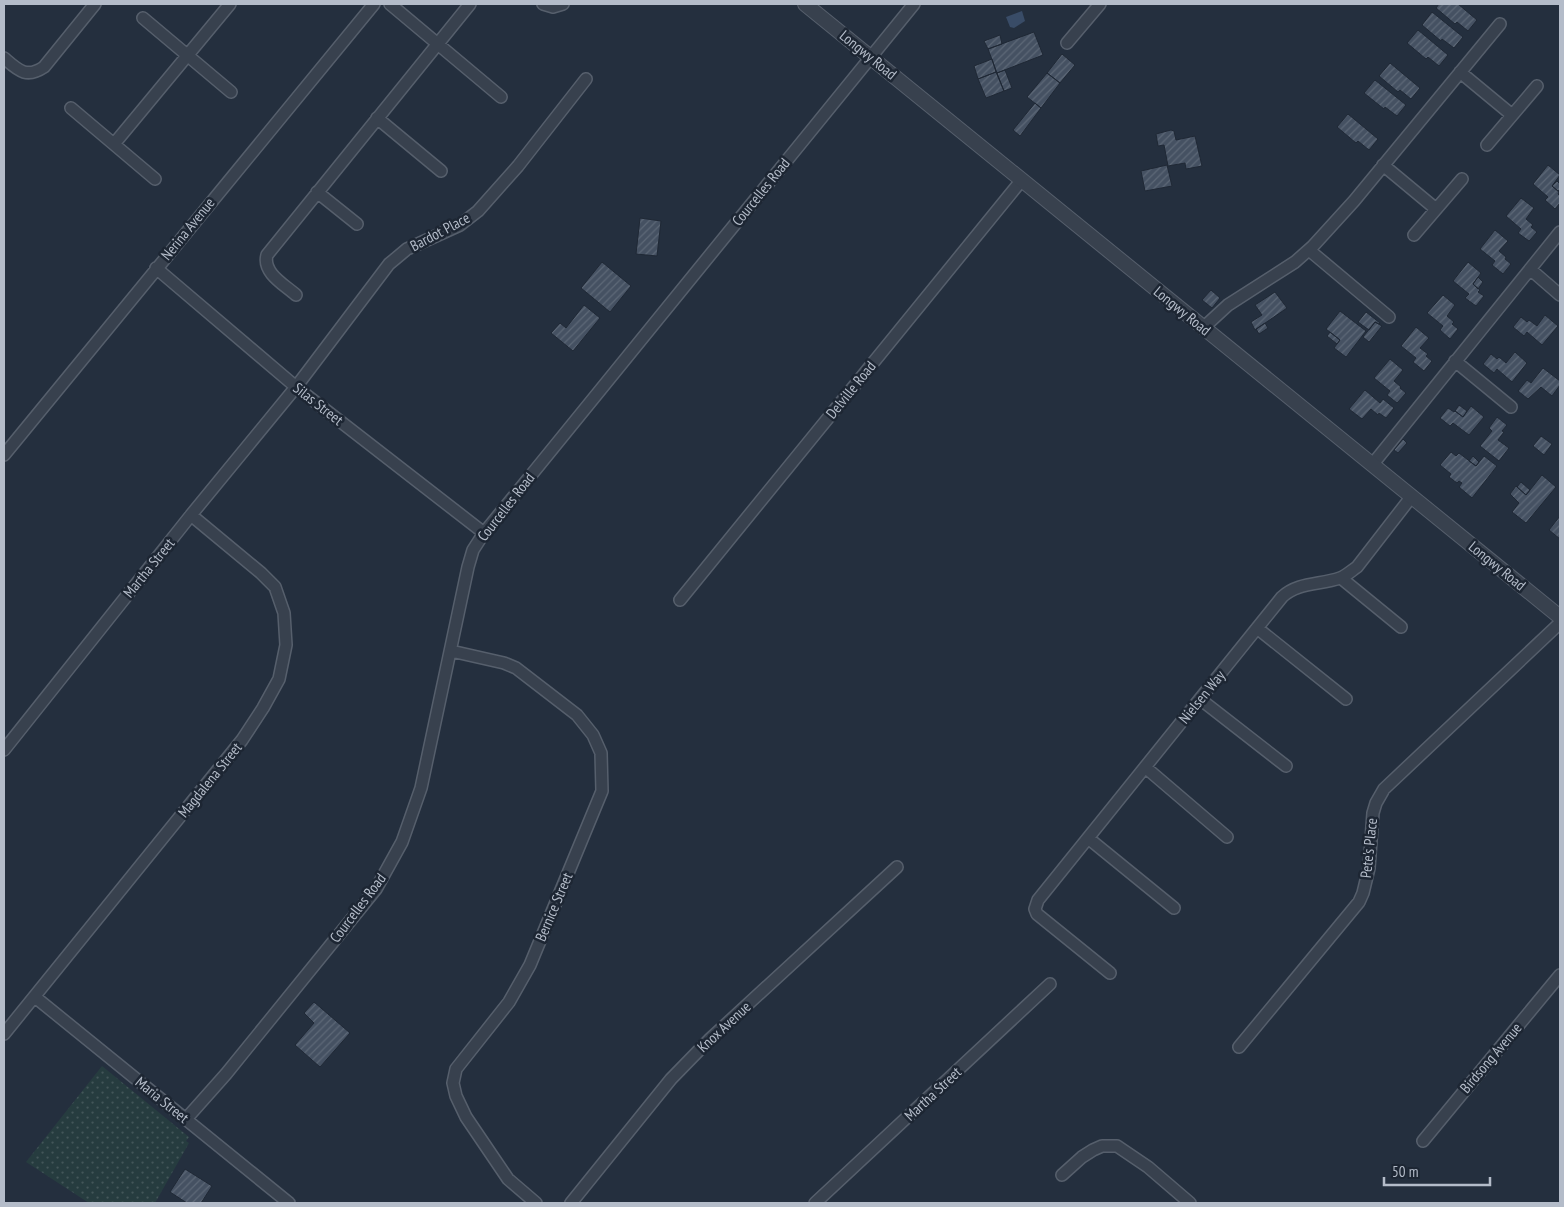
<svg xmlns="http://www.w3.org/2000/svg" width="1564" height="1207" font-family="'PT Sans Narrow',sans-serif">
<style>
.park{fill:url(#park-dots)}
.water{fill:#394c67}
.building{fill:url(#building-hatch);stroke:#1f2835}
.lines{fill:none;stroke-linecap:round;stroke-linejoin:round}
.minor-casing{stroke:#565f6c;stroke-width:14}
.tertiary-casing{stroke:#565f6c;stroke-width:16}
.minor{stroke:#38414e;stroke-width:11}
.tertiary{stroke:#38414e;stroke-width:14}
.labels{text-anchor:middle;stroke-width:5;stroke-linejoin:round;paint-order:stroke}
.street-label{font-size:15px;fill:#b4bcc9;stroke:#1d2633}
</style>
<defs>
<pattern id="park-dots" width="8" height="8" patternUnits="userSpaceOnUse" patternTransform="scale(1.25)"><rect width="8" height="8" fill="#263c3f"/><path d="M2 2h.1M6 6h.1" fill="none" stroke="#435659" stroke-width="1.8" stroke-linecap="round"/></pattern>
<pattern id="building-hatch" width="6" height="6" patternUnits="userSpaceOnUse" patternTransform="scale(1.25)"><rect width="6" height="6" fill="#455162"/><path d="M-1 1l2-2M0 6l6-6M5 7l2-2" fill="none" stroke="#5d6877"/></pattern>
</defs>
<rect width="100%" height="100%" fill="#242f3e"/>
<path class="park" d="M102 1066 189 1137 186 1141 189 1143 155 1203H89L26 1162Z"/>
<path class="water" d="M1022 11 1025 21 1014 28 1010 27 1006 17Z"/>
<path class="building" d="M1439 4H1458L1477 20 1468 31 1457 22 1455 24 1436 8Z
M1432 12 1463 37 1454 48 1442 39 1441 41 1422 25Z
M1418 30 1448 55 1439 66 1428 57 1426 59 1407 43Z
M1034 32 1043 55 997 73 988 49Z
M1000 35 1002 44 988 49 984 41Z
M1062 54 1075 65 1060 83 1047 73Z
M992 59 996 72 978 79 974 66Z
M1390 63 1420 88 1411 99 1400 90 1398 92 1379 76Z
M1005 70 1012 88 1004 91 997 73Z
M996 72 1004 91 986 98 978 79Z
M1047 73 1060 83 1041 108 1027 97Z
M1375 80 1406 105 1397 116 1385 107 1384 109 1364 93Z
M1035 103 1041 108 1020 136 1013 130Z
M1348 114 1378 139 1369 150 1358 141 1356 143 1337 127Z
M1171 130 1174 131 1176 140 1195 136 1202 166 1186 169 1185 163 1168 166 1164 145 1158 146 1156 134Z
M1167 165 1172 186 1145 191 1141 171Z
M1548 165 1560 175 1552 186 1559 192 1558 194 1560 196V203L1555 209 1545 200 1548 197 1533 184Z
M1557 181 1560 184V189L1558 191 1552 186Z
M1521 198 1534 208 1526 219 1533 225 1531 227 1537 232 1529 241 1518 233 1521 229 1506 216Z
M640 218 661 221 657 256 636 254Z
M1495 230 1508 241 1499 251 1506 257 1505 259 1511 264 1503 274 1492 265 1495 261 1480 249Z
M602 262 631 286 610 312 581 288Z
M1468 262 1481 273 1473 284 1480 290 1478 292 1484 296 1476 306 1465 298 1469 294 1453 281Z
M1478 277 1483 282 1478 289 1473 284Z
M1211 290 1220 298 1212 308 1202 300Z
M1275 292 1287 308 1255 330 1251 322 1262 315 1255 305Z
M1443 295 1455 305 1447 316 1454 322 1452 324 1458 329 1450 339 1440 330 1443 326 1427 313Z
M584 305 600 318 573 351 551 333 560 323 566 328Z
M1340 311 1366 331 1346 357 1334 348 1340 340 1326 329Z
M1366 312 1380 323 1379 324 1375 322 1369 330 1358 322Z
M1545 315 1558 326 1542 345 1527 332 1524 336 1513 327 1521 317 1527 322 1529 320 1537 326Z
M1375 322 1382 326 1369 342 1363 337Z
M1265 323 1268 328 1259 334 1256 329Z
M1416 327 1429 338 1420 348 1428 354 1426 356 1432 361 1424 371 1413 362 1416 358 1401 346Z
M1330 332 1340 340 1337 344 1327 336Z
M1515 352 1527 363 1512 382 1497 369 1494 373 1483 364 1491 354 1497 359 1499 357 1506 363Z
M1390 359 1403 370 1394 381 1401 387 1400 388 1406 393 1397 403 1387 395 1390 391 1374 378Z
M1543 368 1560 381V385L1552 396 1541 387 1528 399 1518 391 1527 380 1531 383Z
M1365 390 1380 403 1383 399 1394 408 1386 418 1379 413 1378 415 1371 409 1362 419 1349 409Z
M1459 405 1467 411 1463 417 1455 411Z
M1471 406 1484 417 1469 435 1453 423 1450 426 1440 418 1448 408 1454 412 1455 411 1463 417Z
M1497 417 1507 425 1502 431 1504 432 1498 440 1509 448 1499 461 1480 446 1492 431 1489 428Z
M1541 436 1552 444 1544 455 1533 446Z
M1403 439 1407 443 1398 453 1394 450Z
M1451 452 1456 456 1459 453 1476 466 1484 456 1497 466 1472 498 1459 487 1462 483 1459 481 1457 483 1449 477 1451 474 1440 465Z
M1473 456 1479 462 1476 466 1469 461Z
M1542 475 1556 487 1526 523 1512 512 1519 503 1510 494 1516 486 1526 495Z
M1521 482 1530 490 1526 495 1517 487Z
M1560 516V539L1549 530Z
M314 1002 350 1033 320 1067 295 1045 314 1023 304 1013Z
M185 1169 212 1186 201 1203H187L170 1192Z"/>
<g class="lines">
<g class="minor-casing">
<path id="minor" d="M390 4 501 97
M543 4 553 7 563 4
M143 18 231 92
M1067 43 1100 4
M4 58C18 70 26 79 44 67L95 4
M1460 72 1512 115
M71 108 155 179
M377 118 441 171
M114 144 230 4
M1487 145 1537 86
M1383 165 1436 209
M317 192 357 224
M1414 235 1462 179
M1309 250 1389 317
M156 268 296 387 484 533
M1530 269 1560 295
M296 295C285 285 262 273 267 255L470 4
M1203 328 1228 305 1295 262 1313 246 1354 201 1500 24
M1455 361 1511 407
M4 455 374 4
M1372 465 1560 232
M1341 578 1401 627
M680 600 1021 181
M1257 628 1346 699
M451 651 504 663 516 668 577 715 593 735 601 753 602 791 530 965 509 1002 456 1069 453 1083 456 1096 466 1117 508 1179 536 1203
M1200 699 1286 766
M4 750 191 515 296 387 389 264 407 249 460 225 478 211 518 166 586 79
M1145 767 1227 837
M1088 838 1174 908
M1110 973 1037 914 1035 909 1038 900 1282 597C1298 582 1320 585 1340 578 1346 576 1351 571 1357 567L1412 496
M35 997 289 1203
M4 1034 242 740 263 708 279 679 286 645 284 613 275 587 261 573 191 515
M1239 1047 1359 902 1363 893 1369 868 1373 813 1376 803 1384 789 1560 623
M186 1119 226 1074 376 889 402 842 421 788 468 567 473 550 484 533 914 4
M1423 1141 1560 975
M1062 1175 1082 1157 1093 1150 1102 1146H1117L1148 1167 1190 1203
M571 1203 671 1079 710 1039 897 867
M815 1203 1050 984"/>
</g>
<g class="tertiary-casing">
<path id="tertiary" d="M805 4 1560 617"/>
</g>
<use href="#minor" class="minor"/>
<use href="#tertiary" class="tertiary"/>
</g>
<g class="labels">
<g class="street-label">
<text transform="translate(868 55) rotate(39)" y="5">Longwy Road</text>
<text transform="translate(761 192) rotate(-51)" y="5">Courcelles Road</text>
<text transform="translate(188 229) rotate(-51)" y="5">Nerina Avenue</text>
<text transform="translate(440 232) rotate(-28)" y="5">Bardot Place</text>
<text transform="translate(1182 311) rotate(39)" y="5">Longwy Road</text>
<text transform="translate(851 390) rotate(-51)" y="5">Delville Road</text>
<text transform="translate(318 404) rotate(38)" y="5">Silas Street</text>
<text transform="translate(506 507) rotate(-52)" y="5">Courcelles Road</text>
<text transform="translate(1497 566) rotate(39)" y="5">Longwy Road</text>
<text transform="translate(149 568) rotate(-51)" y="5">Martha Street</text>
<text transform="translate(1202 697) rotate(-51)" y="5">Nielsen Way</text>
<text transform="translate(210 780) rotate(-51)" y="5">Magdalena Street</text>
<text transform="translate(1369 848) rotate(-84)" y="5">Pete's Place</text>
<text transform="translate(554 907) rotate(-67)" y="5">Bernice Street</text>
<text transform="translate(358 908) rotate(-53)" y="5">Courcelles Road</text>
<text transform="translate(724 1027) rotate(-43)" y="5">Knox Avenue</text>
<text transform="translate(1491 1058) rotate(-50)" y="5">Birdsong Avenue</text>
<text transform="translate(933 1094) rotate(-43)" y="5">Martha Street</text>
<text transform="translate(162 1100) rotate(39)" y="5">Maria Street</text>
</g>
</g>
<rect width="1564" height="1207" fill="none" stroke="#b4bcc9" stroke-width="10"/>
<path d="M1384 1177v8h106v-8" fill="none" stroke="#b4bcc9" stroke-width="2.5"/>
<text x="1392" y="1177" font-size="15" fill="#b4bcc9" stroke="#1d2633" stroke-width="4" paint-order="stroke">50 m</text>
</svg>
